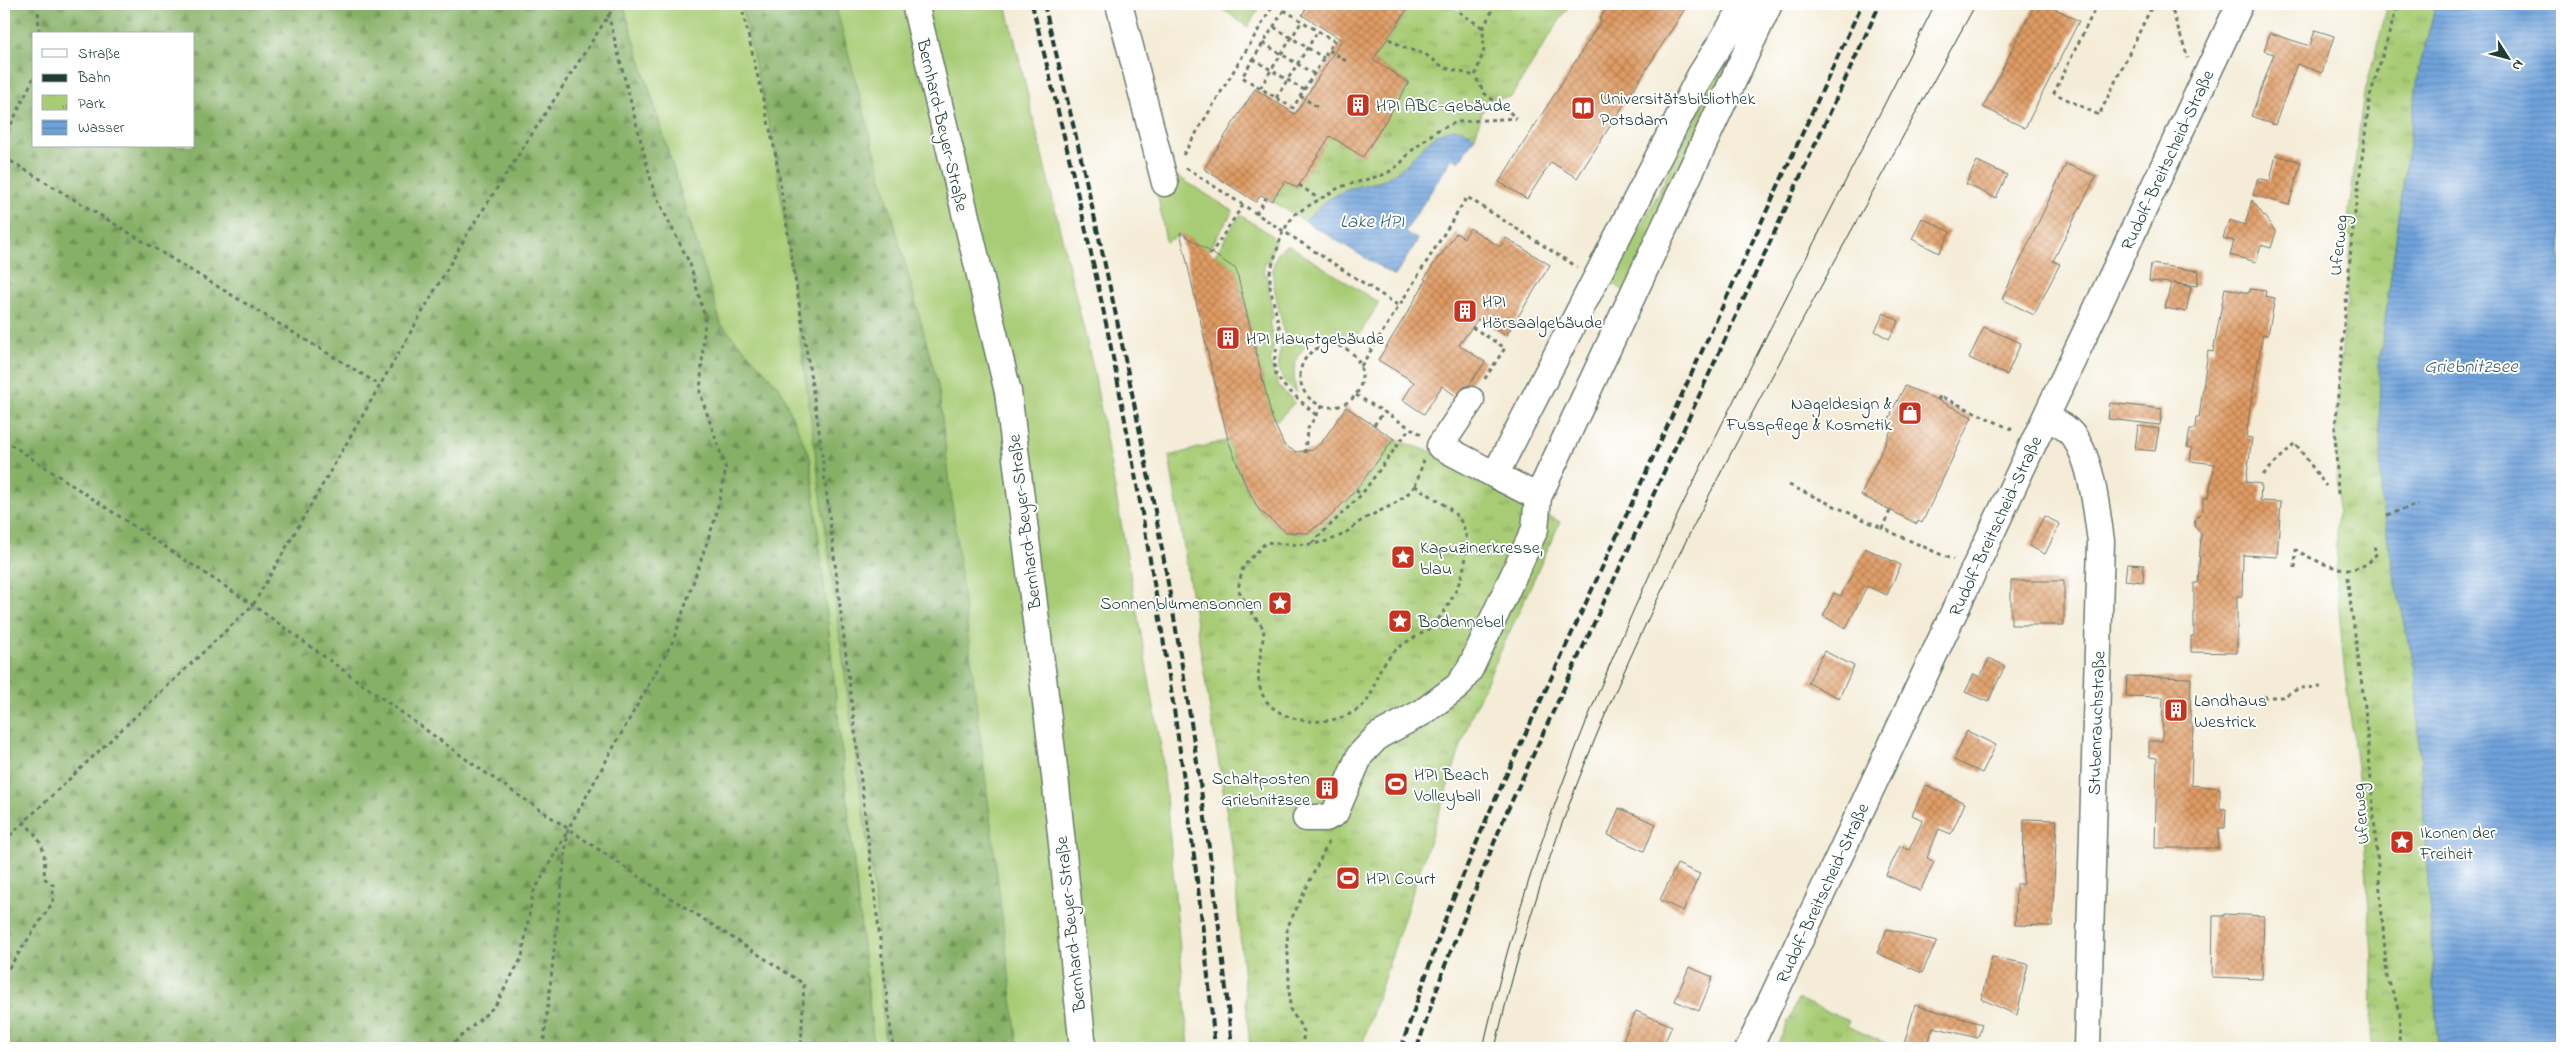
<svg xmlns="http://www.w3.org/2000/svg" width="2566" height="1052" font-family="'Indie Flower',sans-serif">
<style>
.grass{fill:#a8cc75;stroke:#648454}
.forest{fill:url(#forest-firs);stroke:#52764d;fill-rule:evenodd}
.park{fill:url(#park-tufts);stroke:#648454}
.water{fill:url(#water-rules);stroke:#477088}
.building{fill:url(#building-cross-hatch)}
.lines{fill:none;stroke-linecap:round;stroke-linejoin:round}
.minor-casing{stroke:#6a7a6d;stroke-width:29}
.path{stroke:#6a7a6d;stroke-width:3;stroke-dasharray:4 4;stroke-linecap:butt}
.minor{stroke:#fff;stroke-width:26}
.tram{stroke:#1f3d34;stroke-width:1}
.rail{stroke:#1f3d34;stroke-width:4;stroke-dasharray:8 4;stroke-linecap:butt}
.labels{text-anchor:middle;stroke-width:4;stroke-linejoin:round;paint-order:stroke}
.poi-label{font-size:18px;fill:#1f3d34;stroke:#fff;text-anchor:start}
.street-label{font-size:18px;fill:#1f3d34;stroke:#fff}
.water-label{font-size:19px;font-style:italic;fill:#3b606e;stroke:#fff}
</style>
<defs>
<pattern id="forest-firs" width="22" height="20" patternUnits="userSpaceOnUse" patternTransform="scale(1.25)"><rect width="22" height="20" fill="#86b066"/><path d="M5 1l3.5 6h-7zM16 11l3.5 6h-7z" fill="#6d9055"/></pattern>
<pattern id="park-tufts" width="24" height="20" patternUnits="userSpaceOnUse" patternTransform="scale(1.25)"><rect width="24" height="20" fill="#a8cc75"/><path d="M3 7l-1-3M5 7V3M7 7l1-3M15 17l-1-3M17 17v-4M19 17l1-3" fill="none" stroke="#88a761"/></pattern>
<pattern id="water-rules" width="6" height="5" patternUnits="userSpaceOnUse" patternTransform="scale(1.25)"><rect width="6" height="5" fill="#6fa2db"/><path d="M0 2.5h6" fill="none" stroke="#5b85b2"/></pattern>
<pattern id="building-cross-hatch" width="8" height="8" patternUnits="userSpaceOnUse" patternTransform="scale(1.25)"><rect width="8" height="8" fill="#e09b64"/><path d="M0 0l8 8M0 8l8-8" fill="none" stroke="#b58053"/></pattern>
</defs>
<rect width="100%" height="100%" fill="#fff"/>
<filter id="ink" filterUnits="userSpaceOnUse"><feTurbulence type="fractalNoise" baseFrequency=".02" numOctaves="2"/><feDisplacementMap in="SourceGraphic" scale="10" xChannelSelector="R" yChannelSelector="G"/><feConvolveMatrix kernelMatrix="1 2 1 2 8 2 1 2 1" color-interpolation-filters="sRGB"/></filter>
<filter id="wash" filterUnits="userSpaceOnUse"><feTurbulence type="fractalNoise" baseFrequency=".0096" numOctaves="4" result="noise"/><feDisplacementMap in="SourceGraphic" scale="20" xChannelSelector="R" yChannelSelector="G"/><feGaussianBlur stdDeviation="1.12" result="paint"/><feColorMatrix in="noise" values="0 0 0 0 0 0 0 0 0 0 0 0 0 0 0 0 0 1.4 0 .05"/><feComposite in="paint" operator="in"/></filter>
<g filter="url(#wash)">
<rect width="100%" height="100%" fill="#f4ecd7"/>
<path class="grass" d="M623 4H1006L1094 372 1162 752 1189 1048H874L810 458 780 388 721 324Z
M1215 4H1261L1248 27Z
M1753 9 1626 292 1606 279 1607 277 1614 280 1709 92 1702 88Z
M1177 176 1233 211 1208 251 1182 234 1166 242 1157 191 1169 188Z
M1240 215 1270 234 1275 241 1269 262H1265L1263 274 1267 275 1273 319 1269 321 1272 334H1276L1270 363 1280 388 1295 402 1278 420 1272 418 1236 269 1215 255Z
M1286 246H1290L1379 303 1356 340C1317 323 1284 352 1297 393 1289 387 1283 382 1280 372 1275 358 1284 345 1283 331 1282 310 1259 261 1286 246Z"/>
<path class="forest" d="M4 4H623L721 324 780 388 810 458 874 1048H4ZM34 34H194V146H34Z
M741 4H835L938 385 1018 1048H885L876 908 775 151Z"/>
<path class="park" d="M1400 4H1447L1459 12 1465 4H1570L1511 97 1486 99 1475 137 1462 129 1421 148 1404 167 1382 181 1347 189 1325 202 1305 221 1272 201 1285 181 1297 188 1318 128 1363 156 1409 83 1364 54 1377 34 1387 40 1389 39 1407 9Z
M2388 4H2436L2419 69 2379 365 2395 580 2415 669 2438 1048H2371L2372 956 2362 808 2344 666 2336 576 2338 494 2335 429 2352 236H2346L2363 99Z
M1394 439 1431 452 1560 522 1471 716 1361 1048H1250L1232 845 1169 456 1228 440C1237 463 1244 491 1259 510 1270 522 1293 539 1309 532 1340 519 1375 467 1394 439Z
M1798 999 1849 1021 1847 1026 1897 1048H1776Z"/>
<path class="water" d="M2436 4H2562V1048H2438L2415 669 2395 580 2381 500 2379 365 2419 69Z
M1452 129H1462L1475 137 1459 162 1452 158 1405 232 1418 240 1395 276 1305 221 1325 202 1347 189 1382 181 1404 167 1421 148 1437 134Z"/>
<g id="blocks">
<path class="building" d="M1309 4H1411L1373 60 1409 83 1363 157 1330 136 1297 188 1285 181 1272 201 1261 195 1256 202 1204 169 1255 89 1295 114 1342 40 1302 15Z
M1609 4H1688L1577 178 1551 162 1527 199 1499 182 1601 21 1599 20Z
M2035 4H2046L2079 21 2025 128 1983 107Z
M2315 30 2334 36 2322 73 2297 64 2275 125 2251 116 2274 54 2264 51 2270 33 2310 46Z
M2276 155 2301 162 2289 205 2253 195 2258 178 2270 181Z
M1977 161 2007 175 1996 198 1966 184Z
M2066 164 2096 176 2053 261 2060 264 2034 315 2002 299Z
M2252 200 2276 232 2271 248 2261 245 2256 262 2230 255 2234 241 2223 238 2229 220 2245 225Z
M1922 218 1950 232 1939 253 1912 239Z
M1470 228 1500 247 1506 238 1550 265 1506 336 1478 319 1459 345 1485 362 1469 385 1464 387 1456 396 1442 386 1424 414 1403 400 1414 382 1378 360 1412 305 1426 280 1424 279 1439 256 1440 257 1456 233 1464 238Z
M1180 232 1236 269 1272 418 1284 445 1296 452 1313 450 1322 442 1346 407 1394 439 1356 490 1331 516 1308 533 1286 532 1259 510 1244 481 1228 440Z
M2151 264 2199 271 2197 286 2173 283 2191 287 2186 312 2165 308 2171 283 2149 281Z
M2225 288 2249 293 2250 289 2266 291 2265 296 2275 298 2268 335 2263 334 2251 402 2246 437 2252 438 2246 482 2261 484 2260 501 2281 502 2277 557 2243 555 2242 596H2237V653L2191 652V636H2194V583H2198L2201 534 2194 526 2195 519 2203 511V497L2208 498 2215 464 2190 461 2192 448 2187 447 2190 429H2195L2196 418H2199L2208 351 2213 352Z
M1884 313 1899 321 1889 339 1875 331Z
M1984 327 2021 343 2007 375 1969 358Z
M1905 386 1938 400 1972 417 1922 523 1918 521 1917 524 1861 495 1891 430 1886 427 1892 413H1891Z
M2110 403 2162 409 2160 425 2108 419Z
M2138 426 2159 429 2155 451 2135 449Z
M2044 516 2060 524 2045 554 2029 546Z
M1865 548 1901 565 1887 595 1867 586 1846 628 1823 616 1834 593 1841 596Z
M2127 564 2144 565 2143 582 2125 580Z
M2011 581H2064V625H2011Z
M1824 651 1854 666 1839 698 1808 683Z
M1989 658 2005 666 1988 702 1965 692 1974 674 1980 677Z
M2127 676 2191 678 2190 723 2193 724 2191 785 2220 788V809H2226L2225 828H2219L2218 848H2155L2157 758 2149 757V741H2162L2163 697 2126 696Z
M1967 731 1996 745 1982 773 1954 760Z
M1926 785 1965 803 1951 834 1939 829 1927 858 1934 862 1920 891 1886 875 1900 846 1909 850 1923 820 1912 815Z
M1619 808 1656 824 1644 851 1608 835Z
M2024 819 2057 820 2052 926 2015 925 2016 884H2023Z
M1677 864 1700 874 1683 911 1660 900Z
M2224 914 2264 916 2262 979 2212 977 2213 916H2224Z
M1887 929 1937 941 1922 973 1877 953Z
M1992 957 2028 964 2017 1015 1981 999Z
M1689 967 1713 977 1699 1011 1675 1001Z
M1915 1005 1982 1024 1978 1038 1933 1027 1927 1048H1903Z
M1636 1011 1672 1026 1662 1048H1631L1621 1044Z"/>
</g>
</g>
<g filter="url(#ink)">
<use href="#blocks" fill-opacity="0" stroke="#6a7a6d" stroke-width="1"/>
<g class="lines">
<g class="minor-casing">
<path id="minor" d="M915 4 1008 392 1055 776 1083 1048
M1119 4 1165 183
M1471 400 1440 446 1495 475 1700 76 1745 4
M2046 418C2051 421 2059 423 2064 427 2092 447 2096 509 2101 541L2087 1048
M1495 475 1538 497 1769 4
M1306 818H1326L1335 813 1360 755 1378 736 1423 712 1458 686 1470 669 1535 529 1538 497
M1749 1048 2240 4"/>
</g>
<path class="path" d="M38 4 39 34
M741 4 775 151 819 430 893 1048
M1496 4 1483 28 1484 50 1475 76 1484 93 1517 118
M2080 4 2094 11 2054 93 2099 115 2153 4
M2170 4 2188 58
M2053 7 2055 4
M1284 10 1334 41 1293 108 1242 77Z
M1459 12 1483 28
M1274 27 1324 58
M1389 39 1405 48 1425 54 1443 67 1475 76
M1263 43 1314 74
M1329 50 1346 61
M1253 59 1304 90
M1260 88 1302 21
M1300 96 1319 108
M1276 98 1318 31
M4 139 34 77
M1183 155 1274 4
M4 157 380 385
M1186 168 1399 306 1467 197 1577 267
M1299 185 1319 199
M1256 214 1266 198
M1210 255 1243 205
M1472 327 1505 348 1484 380
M1300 376a31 31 0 1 1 62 0a31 31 0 1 1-62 0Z
M1361 366 1399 306
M1356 395 1422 435
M1938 400 1940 396 2015 431
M1316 415 1283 385 1276 375 1274 362 1280 331 1270 287V272L1283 231 1295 214 1340 187 1386 174 1400 164 1410 152 1436 131 1457 122 1517 118
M1374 425 1384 412
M4 440 253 605 477 767 666 895 804 984 801 1048
M1305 453 1307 430 1322 406
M2263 475 2295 443 2326 486
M1789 485 1882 528
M1415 486C1430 496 1449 505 1460 520 1479 549 1454 606 1431 627 1418 637 1402 642 1391 655 1386 661 1381 667 1378 674 1374 683 1373 694 1366 702 1341 731 1271 728 1260 688 1255 672 1263 647 1264 629L1248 608 1238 589 1243 567 1266 542C1291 545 1322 548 1345 533 1352 529 1357 523 1364 519 1383 509 1401 503 1415 486Z
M1415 486 1424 460
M1356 490 1361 495
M2338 494 2335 429 2352 236 2370 96 2398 4
M1890 511 1882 528 1953 560
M2387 515 2418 504
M1312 543 1361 495 1410 428
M2295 568 2296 550C2321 564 2357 583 2377 553L2374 547
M2347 577 2365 707 2387 977 2400 1011 2399 1048
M2263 697H2282L2300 688 2323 687
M4 841 253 605 468 233 616 4
M4 975 53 902V885L44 878C46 848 43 842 23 821
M448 1048 495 1006 522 957 533 893 567 832
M543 1048 568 829 673 641 715 519 726 469 700 393 705 318 690 264 654 192 608 14 607 4
M1302 1048 1304 1031 1290 1009 1287 928 1329 841"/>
<use href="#minor" class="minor"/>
<path class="tram" d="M1483 1048C1542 787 1653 558 1774 321 1828 215 1882 110 1935 4
M1495 1048C1554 790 1669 565 1795 334 1855 224 1915 114 1976 4"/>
<path class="rail" d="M1032 4C1064 135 1096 266 1121 399 1162 614 1195 830 1215 1048
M1044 4C1129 347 1198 696 1232 1048
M1401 1048 1447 914 1489 813 1862 4
M1417 1048 1444 968 1504 818 1880 4"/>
</g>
</g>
<defs>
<g id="building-square" transform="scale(1.25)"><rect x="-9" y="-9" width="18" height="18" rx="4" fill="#c8321e" stroke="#fff"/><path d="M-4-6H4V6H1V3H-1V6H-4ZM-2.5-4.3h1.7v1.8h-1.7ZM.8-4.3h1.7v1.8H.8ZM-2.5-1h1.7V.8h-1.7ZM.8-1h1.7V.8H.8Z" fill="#fff"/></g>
<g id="library-square" transform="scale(1.25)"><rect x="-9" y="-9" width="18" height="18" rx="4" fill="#c8321e" stroke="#fff"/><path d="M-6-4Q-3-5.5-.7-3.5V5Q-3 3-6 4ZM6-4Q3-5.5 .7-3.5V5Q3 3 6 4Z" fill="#fff"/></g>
<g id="shop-square" transform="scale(1.25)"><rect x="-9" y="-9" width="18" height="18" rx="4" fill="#c8321e" stroke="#fff"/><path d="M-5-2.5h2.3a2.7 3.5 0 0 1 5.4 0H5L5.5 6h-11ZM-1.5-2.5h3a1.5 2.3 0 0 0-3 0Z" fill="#fff"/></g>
<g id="sight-square" transform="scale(1.25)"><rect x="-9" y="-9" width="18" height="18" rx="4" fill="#c8321e" stroke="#fff"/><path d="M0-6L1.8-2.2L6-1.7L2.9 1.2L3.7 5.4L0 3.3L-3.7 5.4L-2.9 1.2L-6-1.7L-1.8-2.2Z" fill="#fff"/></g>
<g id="stadium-square" transform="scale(1.25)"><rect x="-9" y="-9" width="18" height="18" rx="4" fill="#c8321e" stroke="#fff"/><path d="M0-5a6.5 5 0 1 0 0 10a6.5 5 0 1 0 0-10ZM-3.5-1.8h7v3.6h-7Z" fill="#fff"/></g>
</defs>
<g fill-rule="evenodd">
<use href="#building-square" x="1358" y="105"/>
<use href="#library-square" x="1583" y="108"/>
<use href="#building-square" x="1465" y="311"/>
<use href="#building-square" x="1228" y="338"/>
<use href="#shop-square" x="1910" y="413"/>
<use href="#sight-square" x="1403" y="557"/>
<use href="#sight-square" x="1280" y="603"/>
<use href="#sight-square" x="1400" y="621"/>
<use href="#building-square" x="2176" y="710"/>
<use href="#stadium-square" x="1396" y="784"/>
<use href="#building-square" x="1327" y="788"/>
<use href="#sight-square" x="2402" y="842"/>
<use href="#stadium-square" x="1348" y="878"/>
</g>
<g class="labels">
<g class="poi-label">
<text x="1600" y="104">Universitätsbibliothek<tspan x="1600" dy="21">Potsdam</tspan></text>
<text x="1376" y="111">HPI ABC-Gebäude</text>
<text x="1482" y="307">HPI<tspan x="1482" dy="21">Hörsaalgebäude</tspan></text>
<text x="1246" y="344">HPI Hauptgebäude</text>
<text x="1892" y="409" text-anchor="end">Nageldesign &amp;<tspan x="1892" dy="21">Fusspflege &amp; Kosmetik</tspan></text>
<text x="1420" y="553">Kapuzinerkresse,<tspan x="1420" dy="21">blau</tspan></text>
<text x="1262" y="609" text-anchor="end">Sonnenblumensonnen</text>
<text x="1418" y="627">Bodennebel</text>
<text x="2194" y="706">Landhaus<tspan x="2194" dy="21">Westrick</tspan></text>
<text x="1414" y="780">HPI Beach<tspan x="1414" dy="21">Volleyball</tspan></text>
<text x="1310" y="784" text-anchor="end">Schaltposten<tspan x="1310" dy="21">Griebnitzsee</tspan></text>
<text x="2420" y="838">Ikonen der<tspan x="2420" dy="21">Freiheit</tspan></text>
<text x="1366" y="884">HPI Court</text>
</g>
<g class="street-label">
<text transform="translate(943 125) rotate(77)" y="6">Bernhard-Beyer-Straße</text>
<text transform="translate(2167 160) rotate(-65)" y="6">Rudolf-Breitscheid-Straße</text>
<text transform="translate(2338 245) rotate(-84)" y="6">Uferweg</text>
<text transform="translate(1024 522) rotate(-97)" y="6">Bernhard-Beyer-Straße</text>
<text transform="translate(1995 526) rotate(-65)" y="6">Rudolf-Breitscheid-Straße</text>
<text transform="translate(2096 723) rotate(-88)" y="6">Stubenrauchstraße</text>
<text transform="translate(2360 814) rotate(-95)" y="6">Uferweg</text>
<text transform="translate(1822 893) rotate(-65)" y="6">Rudolf-Breitscheid-Straße</text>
<text transform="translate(1070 924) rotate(-96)" y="6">Bernhard-Beyer-Straße</text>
</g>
<g class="water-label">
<text x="1372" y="227">Lake HPI</text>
<text x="2471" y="372">Griebnitzsee</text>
</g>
</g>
<rect width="2566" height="1052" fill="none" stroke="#fff" stroke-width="20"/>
<rect x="32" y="32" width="162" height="115" fill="#ffffff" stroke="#a5b1ae"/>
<rect x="42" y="49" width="25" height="8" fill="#ffffff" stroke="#a5b1ae"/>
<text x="78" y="58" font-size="15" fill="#1f3d34">Straße</text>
<rect x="42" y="74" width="25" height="8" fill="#1f3d34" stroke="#a5b1ae"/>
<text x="78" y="82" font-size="15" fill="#1f3d34">Bahn</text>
<rect x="42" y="95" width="25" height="15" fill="url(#park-tufts)" stroke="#a5b1ae"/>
<text x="78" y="108" font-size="15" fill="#1f3d34">Park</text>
<rect x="42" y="120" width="25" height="15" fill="url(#water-rules)" stroke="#a5b1ae"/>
<text x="78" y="132" font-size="15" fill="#1f3d34">Wasser</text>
<g transform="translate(2508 58) rotate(126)" stroke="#ffffff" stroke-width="4" paint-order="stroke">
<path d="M0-4L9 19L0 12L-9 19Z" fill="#1f3d34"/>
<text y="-8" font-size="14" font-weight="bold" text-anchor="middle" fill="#1f3d34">N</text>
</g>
</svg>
